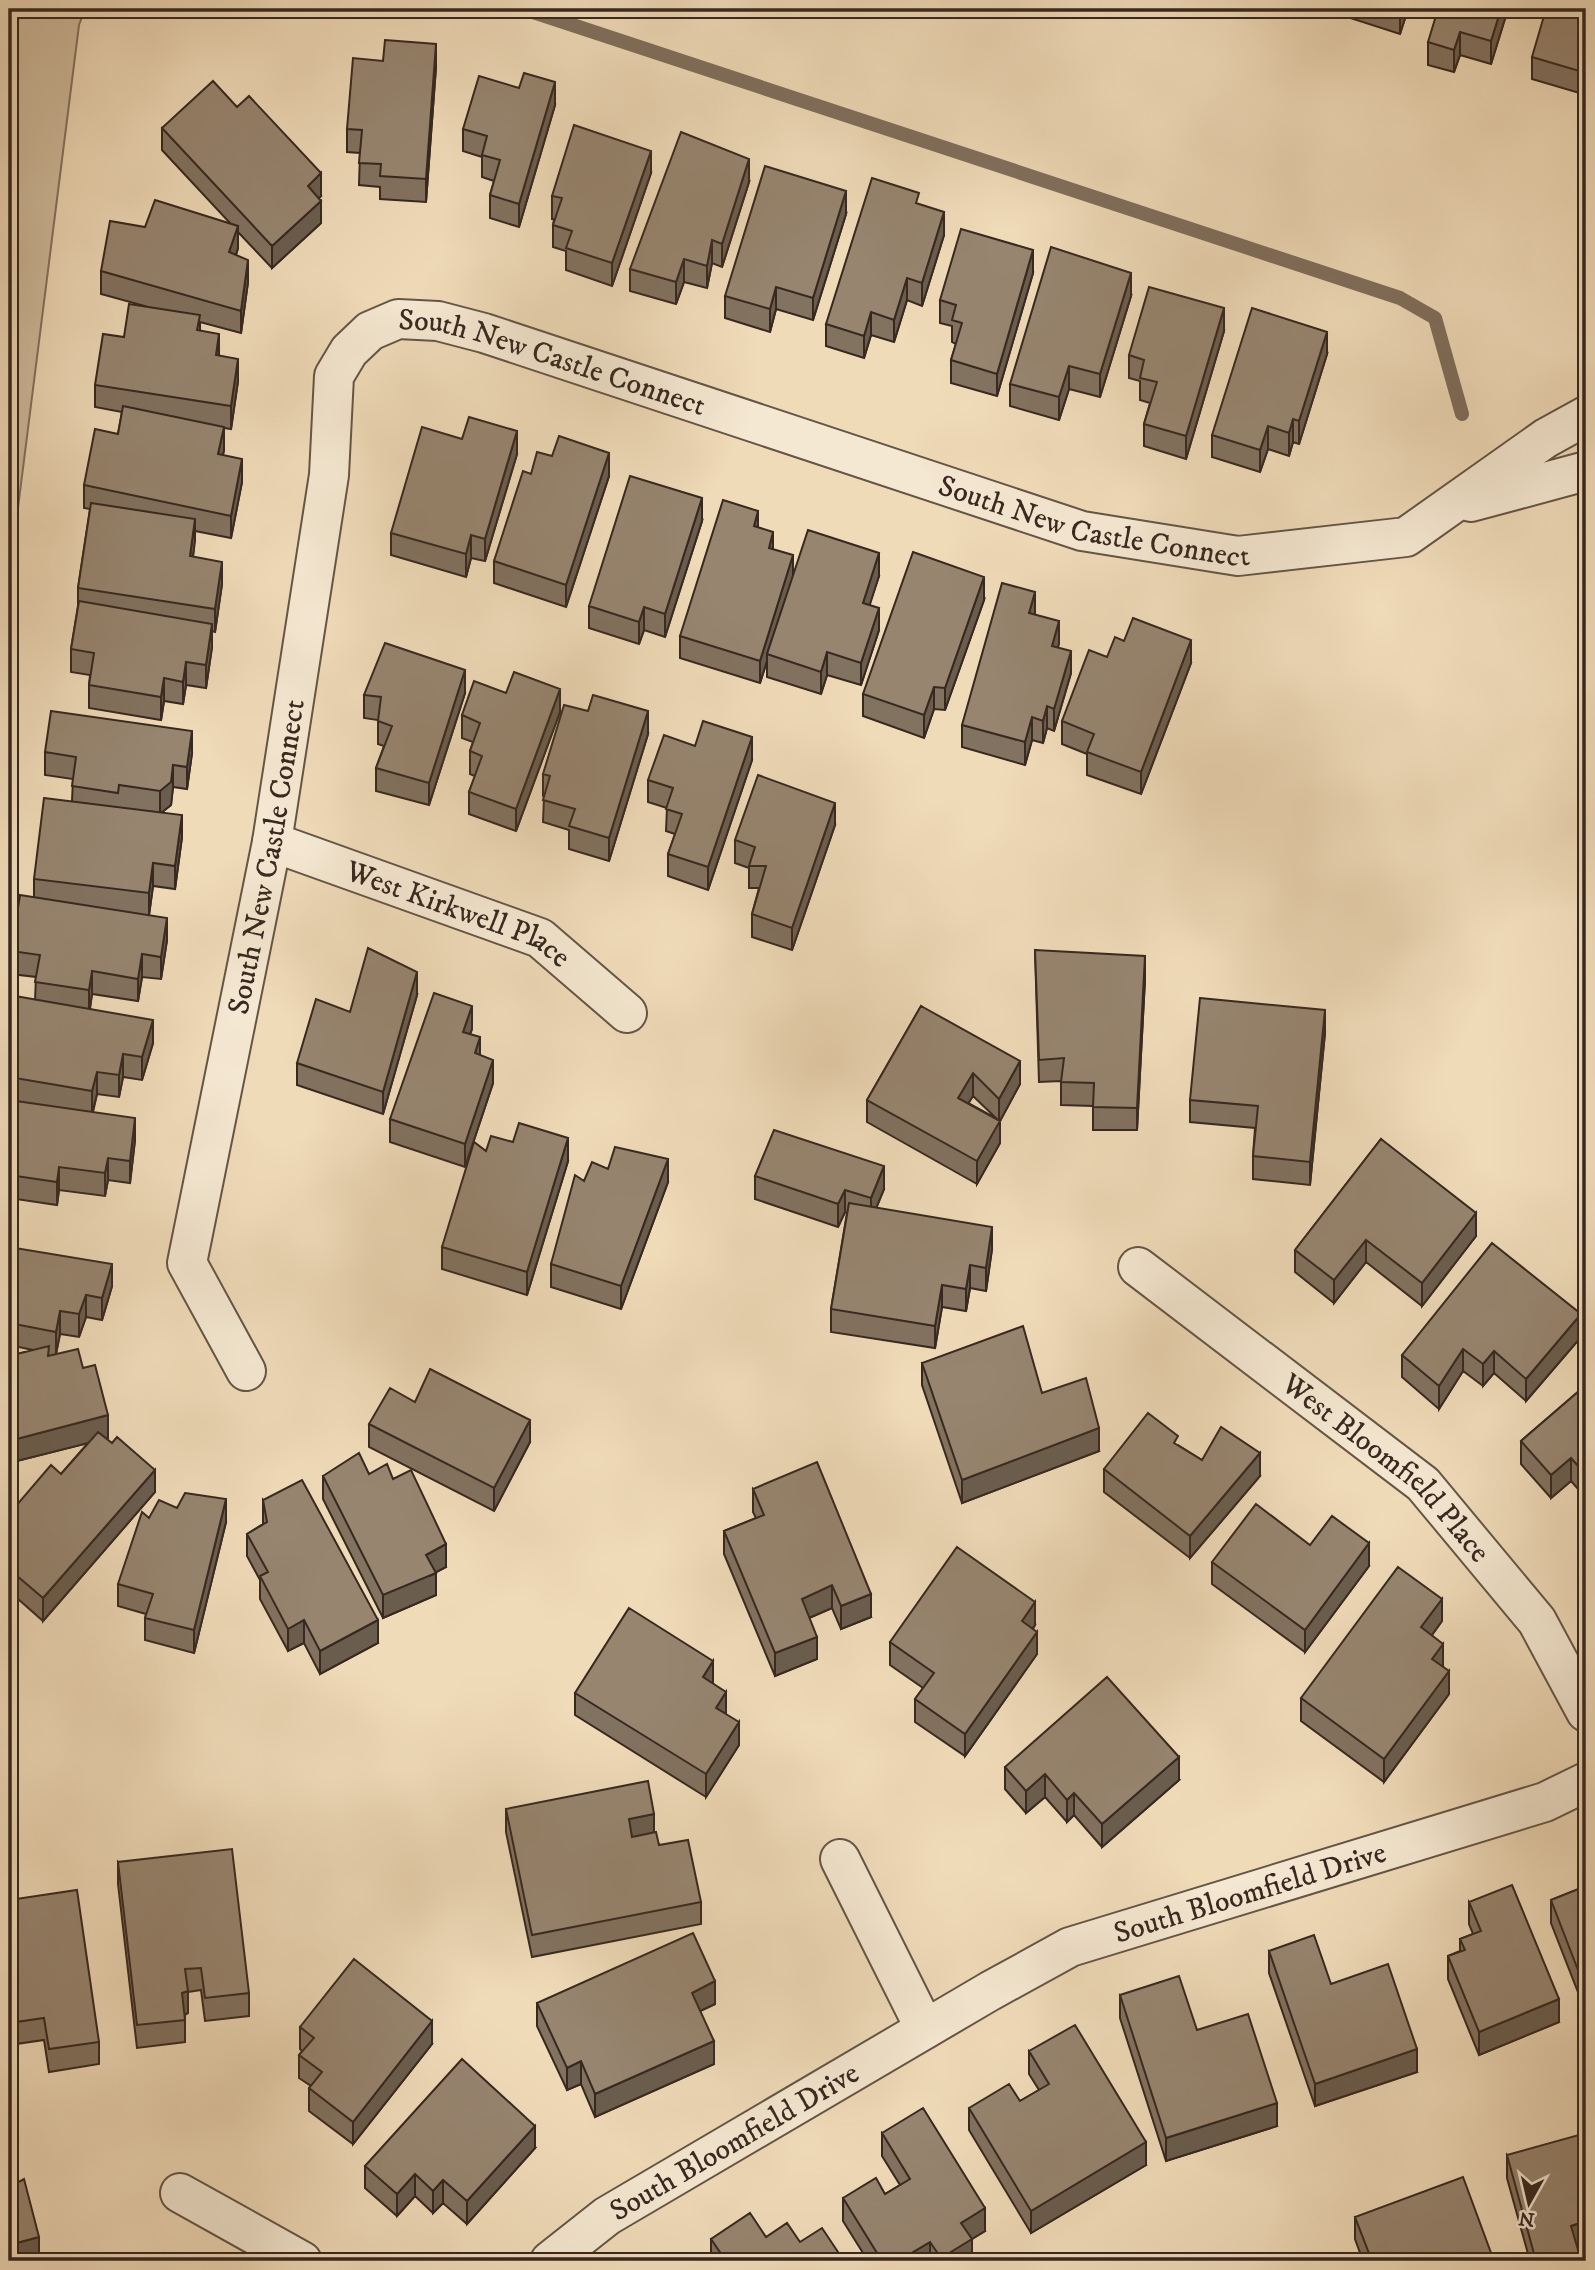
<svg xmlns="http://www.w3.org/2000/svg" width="1595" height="2270" font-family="'IM FELL DW Pica',serif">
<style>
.green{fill:#d1bd9f;stroke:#847260;stroke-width:2}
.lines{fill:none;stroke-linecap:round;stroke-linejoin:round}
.stream{stroke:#806f5d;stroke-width:14}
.street-casing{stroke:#655546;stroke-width:42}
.street{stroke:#f5e8d2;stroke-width:38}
.wall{fill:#827260;stroke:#372820;stroke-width:2;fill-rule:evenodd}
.shaded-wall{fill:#6a5d4e;stroke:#372820;stroke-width:2}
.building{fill:#978570;stroke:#372820;stroke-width:2}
.labels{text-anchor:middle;stroke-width:5;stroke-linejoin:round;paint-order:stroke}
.street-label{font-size:30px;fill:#372820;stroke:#f5e8d2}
</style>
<rect width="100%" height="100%" fill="#f0dbb9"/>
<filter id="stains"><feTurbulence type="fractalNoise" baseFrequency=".00286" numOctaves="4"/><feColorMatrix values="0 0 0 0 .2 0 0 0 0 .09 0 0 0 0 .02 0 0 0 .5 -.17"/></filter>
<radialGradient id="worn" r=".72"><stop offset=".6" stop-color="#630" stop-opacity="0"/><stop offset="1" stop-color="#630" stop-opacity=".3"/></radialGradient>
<path class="green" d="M9 9H85L79 25 9 579Z"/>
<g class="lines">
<path class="stream" d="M524 9 1400 298 1435 318 1462 414"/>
<g class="street-casing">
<g id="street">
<path d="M1471 502 1586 471"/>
<path id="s1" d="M272 842 540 938 627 1013"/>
<path id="s2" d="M1138 1267 1423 1484 1537 1621 1586 1712"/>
<path id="s3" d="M246 1371 187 1263 272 842 329 475 334 376 349 351 370 331 398 319 438 321 484 333 1082 531 1238 556 1406 537 1546 438 1586 416"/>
<path d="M840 1859 925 2029"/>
<path d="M180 2193 302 2261"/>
<path id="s4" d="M550 2261 607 2216 990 1991 1070 1947 1545 1802 1586 1782"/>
</g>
</g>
<use href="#street" class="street"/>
</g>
<path class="wall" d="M1338 9H1408L1400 34 1338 14Z
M1508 9 1491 64 1460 55 1454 72 1428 65V42Z
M1586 9V95L1532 79V57Z
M383 61 436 67 426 202 380 199V187L359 185 360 153 347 152V129Z
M555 105 519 227 490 218V195L494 181 482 177V157L463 151V129Z
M162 128 321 196 319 198 321 223 272 268 238 232V248L236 255 248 282 241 333 200 322V331L238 381 231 429 224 428V450L223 455 242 482 231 538 195 531 193 557 222 584 215 632 212 631V647L206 688 186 685 183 704 164 701 161 720 89 708V685L90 675 71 672V649L78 606V588L90 509 84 508V485L118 434 122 412 95 407V385L124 337 145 306 101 294V271L145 227 230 223 162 150Z
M651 173 612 286 566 270V251L553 247V225L554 219H552V196Z
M749 182 722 267 712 263 707 288 684 282 676 304 630 291V269Z
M919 205 944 235 922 306 907 300 894 342 871 335 864 358 826 346V324Z
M846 214 813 320 776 309 770 332 725 318V296Z
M1033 273 997 396 951 383V360L956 344 952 342V326L940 323V300Z
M1131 296 1100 397 1069 389 1059 420 1010 406V384Z
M1224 331 1186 459 1144 446V424L1150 403 1140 400V381L1129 378V355Z
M1327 354 1299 444 1293 442 1289 456 1268 449 1260 472 1212 457V435Z
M462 439 517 454 485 561 471 558 466 577 391 555V533Z
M552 456 609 476 566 607 494 583V561L531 474Z
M702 521 665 637 644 630 639 644 589 628V606Z
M758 527 773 549 793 574 879 576 869 605 879 630 861 685 827 675 821 694 767 677V661L760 683 680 658V636Z
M984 600 945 710 934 709 924 738 863 716V694Z
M1035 614 1059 643 1058 647 1071 673 1054 731 1047 728 1043 743 1032 740 1025 765 962 747V725Z
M1107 657 1191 663 1141 794 1087 775V754L1062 744V721Z
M465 693 429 805 376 791V768L384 746 378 744V720L364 718V695Z
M560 712 516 831 469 814V792L475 776 470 774V751L473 742 462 738V715Z
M648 734 609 861 569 849V830L543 822 544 797 543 796V774Z
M695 746 752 760 708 890 668 876V854L675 834 666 831 667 808 648 802V780Z
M45 752 192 753 187 789 173 787 171 805 162 812 182 837 175 889 153 886 149 915 167 940 161 979 142 977 138 1001 92 994 90 1009 153 1043 142 1080 123 1077 119 1097 97 1094 93 1112 135 1140 130 1183 108 1180 105 1196 59 1190 57 1205 9 1198V1050L35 1000 36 977 11 974V951L34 897V879L72 801 73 779 45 775Z
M835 825 792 950 752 937V914L759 888H749V868L735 863V840Z
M1035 950 1145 979 1137 1130H1093V1106L1061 1105V1081L1039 1082Z
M417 995 383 1114 297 1085V1063Z
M921 1006 1020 1084 1000 1121V1143L977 1184 867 1122V1100ZM973 1096 997 1119 968 1103Z
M472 1029 470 1034 493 1083 465 1167 390 1142V1119Z
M1325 1033 1310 1185 1253 1179V1156L1255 1128 1190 1122V1100Z
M1381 1139 1476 1236 1422 1306 1366 1262 1334 1303 1295 1272V1250Z
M486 1151 568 1161 527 1295 442 1269V1247Z
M608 1169 668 1182 621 1309 551 1287V1264L584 1181Z
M755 1176 884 1189 876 1208 992 1249 986 1291 970 1288 966 1311 942 1307 935 1348 831 1332V1309L847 1213 845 1212 838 1227 755 1199Z
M9 1247 112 1286 102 1320 86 1317 79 1337 60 1334 56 1354 83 1368 108 1438 106 1439 155 1492 43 1621 9 1591V1514L61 1474 88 1443 9 1463V1356L33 1350 9 1345Z
M1581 1337 1526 1401 1494 1373 1483 1386 1463 1371 1439 1409 1402 1377V1355Z
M922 1363 1042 1393 1099 1451 962 1503 922 1385Z
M1586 1385V1498L1571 1481 1551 1498 1521 1464V1441Z
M415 1402 530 1442 494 1511 369 1447V1424Z
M1178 1445 1202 1460 1260 1476 1190 1558 1104 1492V1469Z
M369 1474 393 1479 446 1567 436 1572V1595L383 1618 323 1499V1476Z
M753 1489 871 1617 841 1629 832 1608 809 1618 817 1659 775 1676 724 1554V1531L756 1518 753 1512Z
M263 1500 378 1643 320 1674 304 1643 288 1651 260 1599V1580L247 1556V1534L263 1524Z
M177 1508 226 1522 194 1653 145 1640V1618L146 1614 118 1606V1584Z
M1310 1545 1369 1566 1305 1652 1212 1584V1562Z
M1442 1621 1432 1635 1443 1666 1449 1694 1384 1782 1301 1721V1698Z
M1035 1625 1033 1629 1037 1654 965 1756 915 1722V1699L923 1688 890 1665V1642Z
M713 1684 739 1745 706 1797 575 1715V1693Z
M1005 1767 1179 1780 1102 1847 1074 1815 1067 1822 1045 1797 1026 1813 1005 1789Z
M506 1809 654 1832 659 1845 701 1902V1924L532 1957 506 1832Z
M118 1862 249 1993V2016L205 2021 201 1990 188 1992V2013L185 2015V2042L137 2048 118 1884Z
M1586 1886V2004L1583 2005 1551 1923V1900Z
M9 1900 99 2042V2064L49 2072 44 2040 16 2044 14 2030 9 2031Z
M1469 1902 1559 2022 1479 2055 1448 1979V1956L1460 1951V1939L1473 1934 1469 1924Z
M1269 1951 1331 1984 1417 2072 1315 2106 1269 1973Z
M1120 1995 1197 2030 1277 2126 1166 2161 1120 2018Z
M537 2003 715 2004 700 2011 714 2064 595 2117 581 2084 567 2090 537 2026Z
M300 2027 432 2044 353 2144 309 2111V2088L311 2086 299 2078V2055L302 2051 300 2049Z
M1029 2051 1146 2165 1031 2233 969 2130V2108L1020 2101 1039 2090 1029 2074Z
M882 2133 985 2231 972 2239V2261H868L843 2221V2198L885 2194 900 2185 882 2156Z
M535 2148 467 2224 443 2203 433 2213 415 2196 397 2216 365 2188V2166Z
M1507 2155 1586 2244 1577 2247 1581 2261H1530L1507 2178Z
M1355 2217 1494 2261H1363L1355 2239Z
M766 2237 800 2242 844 2261H711V2239Z"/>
<path class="shaded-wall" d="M1401 9H1408L1400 34V11Z
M1501 9H1508L1491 64V41Z
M1460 32V55L1454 72V50Z
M436 44V67L426 202V179Z
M555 82V105L519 227V204Z
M651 151V173L612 286V263Z
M749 159V182L722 267V244Z
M321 173V196L308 209V186Z
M846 191V214L813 320V298Z
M321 201V223L272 268V246Z
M944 212V235L922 306V283Z
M238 226V248L229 275V252Z
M712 240V263L707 288V266Z
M1033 250V273L997 396V374Z
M684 259V282L676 304V282Z
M248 260V282L241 333V311Z
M1131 273V296L1100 397V374Z
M907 278V300L894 342V320Z
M776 287V309L770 332V309Z
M1224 308V331L1186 459V436Z
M871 312V335L864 358V336Z
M1327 332V354L1299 444V421Z
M219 334V357L216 355Z
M238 359V381L231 429V406Z
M1069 366V389L1059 420V397Z
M1293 419V442L1289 456V433Z
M1268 426V449L1260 472V450Z
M224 427V450L218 477V454Z
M517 431V454L485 561V539Z
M609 453V476L566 607V585Z
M242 459V482L231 538V516Z
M702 498V521L665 637V614Z
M758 511V534L754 526Z
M195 519V541L190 579V556Z
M773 532V555L769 548Z
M471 535V558L466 577V554Z
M879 553V576L863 626V603Z
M793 555V578L767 654V661L760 683V661Z
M222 562V584L215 632V609Z
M984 577V600L945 710V688Z
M1035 592V615L1029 613Z
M644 607V630L639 644V622Z
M879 608V630L861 685V663Z
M1059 621V643L1052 668V646Z
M212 624V647L206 688V665Z
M1191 640V663L1141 794V772Z
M1071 651V673L1054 731V709Z
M827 652V675L821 694V672Z
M186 662V685L183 704V682Z
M465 670V693L429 805V783Z
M164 678V701L161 720V697Z
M934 687V709L924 738V715Z
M560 689V712L516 831V809Z
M1047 706V728L1043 743V721Z
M648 711V734L609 861V838Z
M1032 717V740L1025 765V742Z
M192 731V753L187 789V767Z
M752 737V760L708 890V867Z
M173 765V787L171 805 160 814V791Z
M835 803V825L792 950V928Z
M182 815V837L175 889V866Z
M153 863V886L149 915V893Z
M167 918V940L161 979V957Z
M142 954V977L138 1001V979Z
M1145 956V979L1137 1130V1108Z
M92 971V994L89 1013V990Z
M417 972V995L383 1114V1092Z
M472 1006V1029L463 1054V1032Z
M1325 1010V1033L1310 1185V1162Z
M153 1020V1043L142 1080V1057Z
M480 1037V1060L475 1053Z
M123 1054V1077L119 1097V1075Z
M493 1060V1083L465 1167V1144Z
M1020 1061V1084L1000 1121V1143L977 1184V1161L999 1121V1099Z
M97 1072V1094L92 1114V1091Z
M973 1073V1096L958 1120V1098Z
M135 1118V1140L130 1183V1161Z
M568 1138V1161L527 1295V1272Z
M108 1158V1180L105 1196V1173Z
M668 1159V1182L621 1309V1286Z
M884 1166V1189L871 1221V1198Z
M59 1167V1190L57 1205V1182Z
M845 1190V1212L838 1227V1204Z
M1476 1213V1236L1422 1306V1283Z
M992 1227V1249L986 1291V1268Z
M1366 1240V1262L1334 1303V1280Z
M112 1264V1286L102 1320V1298Z
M970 1265V1288L966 1311V1289Z
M942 1285V1307L935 1348V1326Z
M86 1295V1317L79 1337V1314Z
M60 1311V1334L56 1354V1332Z
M1581 1314V1337L1526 1401V1379Z
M1463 1349V1371L1439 1409V1386Z
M1494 1351V1373L1483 1386V1364Z
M108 1415V1438L9 1463V1441Z
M530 1420V1442L494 1511V1488Z
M1099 1428V1451L962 1503V1480Z
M1260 1453V1476L1190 1558V1536Z
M1571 1458V1481L1551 1498V1475Z
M155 1470V1492L43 1621V1598Z
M226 1499V1522L194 1653V1630Z
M1369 1543V1566L1305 1652V1630Z
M446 1544V1567L429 1576 436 1573V1595L383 1618V1595L426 1555Z
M832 1585V1608L802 1621V1599Z
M871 1594V1617L841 1629V1606Z
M1442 1599V1621L1421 1650V1627Z
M1035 1602V1625L1022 1643V1621Z
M304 1620V1643L288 1651V1629Z
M378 1620V1643L320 1674V1651Z
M1037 1632V1654L965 1756V1734Z
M817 1637V1659L775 1676V1653Z
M1443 1644V1666L1432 1682V1659Z
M713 1661V1684L703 1677Z
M1449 1671V1694L1384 1782V1759Z
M726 1692V1714L716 1708Z
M739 1722V1745L706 1797V1774Z
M1179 1757V1780L1102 1847V1824Z
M1045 1774V1797L1026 1813V1791Z
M1074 1793V1815L1067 1822V1800Z
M654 1814V1837L629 1842V1819Z
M715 1981V2004L692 2015V1993Z
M1586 1981V2004L1583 2005V1983Z
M188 1991V2013L182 2016V1993Z
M1559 1999V2022L1479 2055V2032Z
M432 2021V2044L353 2144V2122Z
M714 2041V2064L595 2117V2094Z
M1417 2049V2072L1315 2106V2084Z
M581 2061V2084L567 2090V2068Z
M1277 2103V2126L1166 2161V2138Z
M535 2126V2148L467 2224V2201Z
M1146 2142V2165L1031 2233V2211Z
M415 2174V2196L397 2216V2194Z
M443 2180V2203L433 2213V2191Z
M985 2208V2231L972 2239V2261H941V2258L961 2223Z
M1586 2221V2244L1571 2248V2226Z
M39 2237V2259L32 2261H9V2245Z
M930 2242V2261H898Z"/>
<path class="building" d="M1438 9H1501L1491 41 1460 32 1454 50 1428 42Z
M1546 9H1586V73L1532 57Z
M385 40 436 44 426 179 380 176 381 164 359 163 362 130 347 129 353 58 383 61Z
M524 73 555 82 519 204 490 195 500 160 482 155 487 136 463 129 479 76 519 88Z
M213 81 237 107 249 96 321 173 308 186 321 201 272 246 162 128Z
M574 125 651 151 612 263 566 248 572 231 553 225 562 198 552 196Z
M681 132 749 159 722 244 712 240 707 266 684 259 676 282 630 269Z
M765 166 846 191 813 298 776 287 770 309 725 296Z
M872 178 919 193 916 203 944 212 922 283 907 278 894 320 871 312 864 336 826 324Z
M155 200 238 226 229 252 248 260 241 311 101 271 110 221 145 227Z
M961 229 1033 250 997 374 951 360 962 323 952 320 956 305 940 300Z
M1051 247 1131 273 1100 374 1069 366 1059 397 1010 384Z
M1149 287 1224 308 1186 436 1144 424 1157 382 1140 378 1144 360 1129 355Z
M129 304 200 315 197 330 219 334 216 355 238 359 231 406 95 385 103 334 124 337Z
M1252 308 1327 332 1299 421 1293 419 1289 433 1268 426 1260 450 1212 435Z
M123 406 224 427 218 454 242 459 231 516 84 485 95 429 118 434Z
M469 417 517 431 485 539 471 535 466 554 391 533 422 427 462 439Z
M559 436 609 453 566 585 494 561 523 471 531 474 537 452 552 456Z
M630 476 702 498 665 614 644 607 639 622 589 606Z
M723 500 758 511 754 526 773 532 769 548 793 555 760 661 680 636Z
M91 503 195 519 190 556 222 562 215 609 78 588Z
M808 530 879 553 863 603 879 608 861 663 827 652 821 672 767 654Z
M913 552 984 577 945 688 934 687 924 715 863 694Z
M1002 583 1035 592 1029 613 1059 621 1052 646 1071 651 1054 709 1047 706 1043 721 1032 717 1025 742 962 725Z
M79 601 212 624 206 665 186 662 183 682 164 678 161 697 89 685 94 653 71 649Z
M1133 618 1191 640 1141 772 1087 752 1094 734 1062 721 1089 650 1107 657 1115 637 1124 641Z
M385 643 465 670 429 783 376 768 392 726 378 721 381 697 364 695Z
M514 672 560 689 516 809 469 792 482 756 470 751 480 723 462 715 474 681 506 693Z
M593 695 648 711 609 838 569 826 575 809 543 800 550 776 543 774 564 705 588 711Z
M51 711 192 731 187 767 173 765 171 782 160 791 119 785 118 793 72 786 76 757 45 752Z
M703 721 752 737 708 867 668 854 682 814 666 809 673 788 648 780 664 735 695 746Z
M758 775 835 803 792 928 752 914 766 866H749L755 847 735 840Z
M44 798 182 815 175 866 153 863 149 893 34 879Z
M20 895 167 918 161 957 142 954 138 979 92 971 89 990 35 982 40 955 11 951Z
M368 948 417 972 383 1092 297 1063 316 999 350 1012Z
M1035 950 1145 956 1137 1108 1093 1107 1094 1083 1061 1082 1064 1058 1039 1060Z
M434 993 472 1006 463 1032 480 1037 475 1053 493 1060 465 1144 390 1119Z
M15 996 153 1020 142 1057 123 1054 119 1075 97 1072 92 1091 9 1077V1050Z
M1200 998 1325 1010 1310 1162 1253 1156 1258 1106 1190 1100Z
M921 1006 1020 1061 999 1099 973 1073 958 1098 1000 1121 977 1161 867 1100Z
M9 1100 135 1118 130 1161 108 1158 105 1173 59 1167 57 1182 9 1175Z
M519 1123 568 1138 527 1272 442 1247 474 1142 486 1151 491 1136 513 1142Z
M774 1130 884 1166 871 1198 845 1190 838 1204 755 1176Z
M1381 1139 1476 1213 1422 1283 1366 1240 1334 1280 1295 1250Z
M615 1147 668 1159 621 1286 551 1264 575 1175 584 1181 592 1162 608 1169Z
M849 1203 992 1227 986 1268 970 1265 966 1289 942 1285 935 1326 831 1309Z
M1492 1243 1581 1314 1526 1379 1494 1351 1483 1364 1463 1349 1439 1386 1402 1355Z
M9 1247 112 1264 102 1298 86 1295 79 1314 60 1311 56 1332 9 1323Z
M1023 1326 1042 1393 1086 1378 1099 1428 962 1480 922 1363Z
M49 1346 48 1356 78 1349 83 1368 95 1365 108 1415 9 1441V1356Z
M430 1369 530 1420 494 1488 369 1424 390 1388 415 1402Z
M1586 1385V1475L1571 1458 1551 1475 1521 1441Z
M1148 1413 1178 1436 1174 1443 1202 1460 1221 1427 1260 1453 1190 1536 1104 1469Z
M98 1432 112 1443 117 1437 155 1470 43 1598 9 1569V1514L51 1465 61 1474Z
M359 1453 369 1474 387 1464 393 1479 411 1470 446 1544 426 1555 436 1573 383 1595 323 1476Z
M817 1462 871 1594 841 1606 832 1585 802 1599 817 1637 775 1653 724 1531 764 1515 753 1489Z
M302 1480 378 1620 320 1651 304 1620 288 1629 260 1576 268 1572 247 1534 267 1522 263 1500Z
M185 1493 226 1499 194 1630 145 1618 153 1594 118 1584 142 1512 149 1518 159 1500 177 1508Z
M1256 1504 1310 1545 1332 1516 1369 1543 1305 1630 1212 1562Z
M957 1547 1035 1602 1022 1621 1037 1632 965 1734 915 1699 934 1673 890 1642Z
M1398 1567 1442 1599 1421 1627 1443 1644 1432 1659 1449 1671 1384 1759 1301 1698Z
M629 1608 713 1661 703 1677 726 1692 716 1708 739 1722 706 1774 575 1693Z
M1107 1677 1179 1757 1102 1824 1074 1793 1067 1800 1045 1774 1026 1791 1005 1767Z
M648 1781 654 1814 629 1819 632 1837 656 1832 659 1845 688 1840 701 1902 532 1935 506 1809Z
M232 1849 249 1993 205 1998 201 1968 185 1969 188 1991 182 1993 185 2020 137 2025 118 1862Z
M1512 1885 1559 1999 1479 2032 1448 1956 1465 1950 1460 1939 1481 1931 1469 1902Z
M1586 1886V1981L1583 1983 1551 1900Z
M77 1890 99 2042 49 2049 44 2018 16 2022 14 2008H9V1900Z
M693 1933 715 1981 692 1993 714 2041 595 2094 581 2061 567 2068 537 2003Z
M1314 1935 1331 1984 1388 1964 1417 2049 1315 2084 1269 1951Z
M354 1959 432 2021 353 2122 309 2088 322 2072 299 2055 314 2038 300 2027Z
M1179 1976 1197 2030 1248 2014 1277 2103 1166 2138 1120 1995Z
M1075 2025 1146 2142 1031 2211 969 2108 1009 2084 1020 2101 1049 2084 1029 2051Z
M462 2059 535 2126 467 2201 443 2180 433 2191 415 2174 397 2194 365 2166Z
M923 2108 985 2208 961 2223 972 2239 941 2258 930 2242 898 2261H882L843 2198 876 2178 885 2194 910 2179 882 2133Z
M1586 2133V2221L1571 2226 1581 2260 1536 2261 1507 2155Z
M1463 2177 1494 2261H1372L1355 2217Z
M24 2179 39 2237 9 2245V2187Z
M750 2213 766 2237 787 2223 800 2242 822 2228 844 2261H726L711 2239Z"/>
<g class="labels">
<g class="street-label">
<text dy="10" stroke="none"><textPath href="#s3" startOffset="1272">South New Castle Connect</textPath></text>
<text dy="10" stroke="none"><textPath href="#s3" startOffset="1839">South New Castle Connect</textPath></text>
<text dy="10" stroke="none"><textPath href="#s3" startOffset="537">South New Castle Connect</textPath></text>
<text dy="10" stroke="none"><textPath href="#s1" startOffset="200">West Kirkwell Place</textPath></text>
<text dy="10" stroke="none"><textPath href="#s2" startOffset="320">West Bloomfield Place</textPath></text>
<text dy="10" stroke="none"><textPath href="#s4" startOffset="796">South Bloomfield Drive</textPath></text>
<text dy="10" stroke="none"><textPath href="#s4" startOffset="220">South Bloomfield Drive</textPath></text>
</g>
</g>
<rect width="1595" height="2270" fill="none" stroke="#f0dbb9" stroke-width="35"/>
<rect x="10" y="10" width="1574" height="2249" fill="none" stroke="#372820" stroke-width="3.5"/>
<rect x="18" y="18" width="1560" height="2235" fill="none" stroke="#372820" stroke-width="2"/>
<g transform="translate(1529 2203) rotate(188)" stroke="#f5e8d2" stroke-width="5" paint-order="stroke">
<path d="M0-5L12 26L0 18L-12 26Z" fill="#372820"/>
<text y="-10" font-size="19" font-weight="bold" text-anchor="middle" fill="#372820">N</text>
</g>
<rect width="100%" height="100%" filter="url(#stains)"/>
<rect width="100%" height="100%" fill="url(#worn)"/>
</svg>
